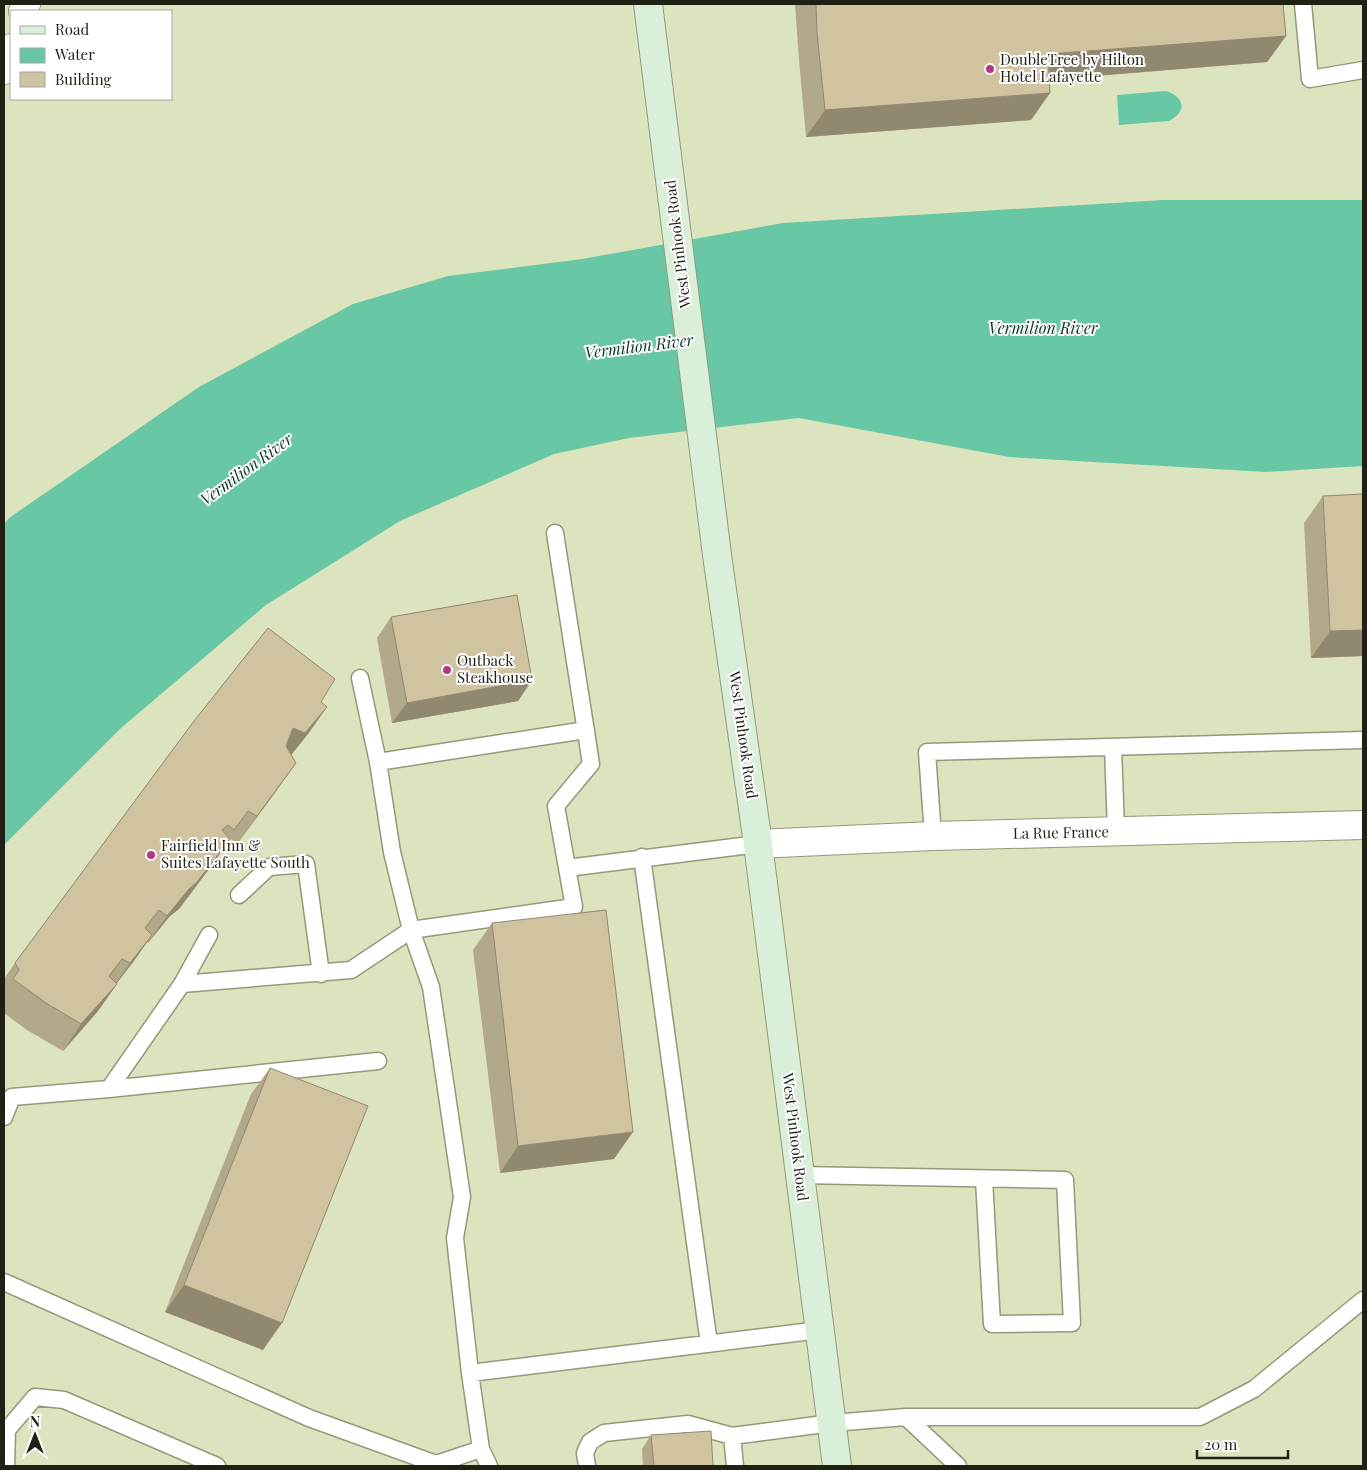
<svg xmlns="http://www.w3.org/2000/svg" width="1367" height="1470" font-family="'Playfair Display',serif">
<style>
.water{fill:#68c8a6}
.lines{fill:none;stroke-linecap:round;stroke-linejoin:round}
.lane-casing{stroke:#939a79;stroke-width:19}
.street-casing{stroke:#939a79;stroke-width:30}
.secondary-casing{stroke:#939a79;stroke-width:30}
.lane{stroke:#fff;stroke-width:16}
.street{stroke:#fff;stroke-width:28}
.secondary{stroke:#daefd9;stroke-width:28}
.wall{fill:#b2a88a}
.shaded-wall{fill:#918870}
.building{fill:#cfc3a0;stroke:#918870}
.poi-dot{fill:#b63681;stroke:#fff;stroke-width:2}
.labels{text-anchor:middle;stroke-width:4;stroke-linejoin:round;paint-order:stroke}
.poi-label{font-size:15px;fill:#1f2114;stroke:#fff;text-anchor:start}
.street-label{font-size:15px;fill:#1f2114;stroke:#fff}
.water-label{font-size:16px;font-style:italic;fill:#093628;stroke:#fff}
</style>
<rect width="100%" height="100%" fill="#dce3bf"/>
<path class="water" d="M1166 91C1185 97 1187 112 1169 121L1119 125 1117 95Z
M1163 200H1363V466L1266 472 1009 457 799 418 629 438 554 454 400 521 266 605 121 728 4 845V524L9 518 199 387 353 304 448 276 582 259 783 223Z"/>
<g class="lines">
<g class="lane-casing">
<path id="lane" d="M1303 4 1310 79 1363 70
M555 533 591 764 556 806 574 907 411 930 392 852 378 762 586 730
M360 678 378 762
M1113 747 1116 831
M933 836 927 752 1363 740
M642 857 709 1344
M567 868 758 844
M239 895 269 867 306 864 321 974
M182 984 209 935
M109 1089 378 1061
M4 1117 12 1097 109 1089 182 984 351 970 411 930 431 987 462 1197 455 1238 470 1373 481 1449 436 1464 309 1418 4 1282
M799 1175 1065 1180 1072 1323 992 1324 984 1179
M470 1373 820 1330
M906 1417 958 1466
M732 1436 735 1466
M481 1449 489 1466
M6 1466 7 1430 35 1397 64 1400 217 1466
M587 1466 585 1453 590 1442 604 1433 688 1424 732 1436 832 1423 906 1417H1200L1254 1389 1363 1300"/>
</g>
<g class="street-casing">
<path id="street" d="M23 11 26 4
M4 70 11 48
M758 844 933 836 1363 825"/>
</g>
<g class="secondary-casing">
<path id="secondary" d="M648 4 717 555 758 844 837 1466"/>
</g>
<use href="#lane" class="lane"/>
<use href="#street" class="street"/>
<use href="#secondary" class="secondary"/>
</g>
<path class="wall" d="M795 4H1283L1286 36 1267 62 1049 80 1050 93 1031 120 806 137 799 60Z
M1323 496 1363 656 1311 658 1304 523Z
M391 617 532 680 518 701 392 723 377 638Z
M321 702 308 734 291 755 296 763 238 843 230 839 212 865 179 909 170 916 148 943 147 942 117 983 98 1011 63 1051 27 1030 4 1013V979L15 963Z
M492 923 614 1159 500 1173 473 950Z
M270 1068 263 1350 165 1312 251 1094Z
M651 1435 713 1466H643L642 1449Z"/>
<path class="shaded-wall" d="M1286 36 1267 62 1029 81 1048 54Z
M1050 93 1031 120 806 137 825 110Z
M1363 630V656L1311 658 1330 631Z
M532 680 518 701 392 723 407 703Z
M327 707 308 734 287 760 275 755 293 728Z
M296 763 277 790 238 843 257 816Z
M230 839 212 865 179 909 170 916 148 943 167 916Z
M152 935 134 961 113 988 117 984 98 1011 63 1051 81 1024 112 989 130 963Z
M122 959 103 986 109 976Z
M633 1132 614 1159 500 1173 518 1146Z
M184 1285 282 1323 263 1350 165 1312Z"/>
<path class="building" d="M816 4H1283L1286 36 1048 54 1050 93 825 110 817 33Z
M1363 494V630L1330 631 1323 496Z
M517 595 532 680 407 703 391 617Z
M268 628 335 679 321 702 327 707 305 733 293 728 286 746 296 763 257 816 248 811 234 830 228 825 222 830 230 839 197 882 189 889 167 916 159 910 145 928 152 935 130 963 122 959 109 976 117 984 81 1024 46 1003 13 979 19 970 15 963 194 721Z
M606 910 633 1132 518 1146 492 923Z
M270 1068 368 1106 282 1323 184 1285Z
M711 1431 713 1466H654L651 1435Z"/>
<g class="poi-dot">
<circle cx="990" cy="69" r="5"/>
<circle cx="447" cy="670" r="5"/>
<circle cx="151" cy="855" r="5"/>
</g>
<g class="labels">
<g class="poi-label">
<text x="1000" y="65">DoubleTree by Hilton<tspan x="1000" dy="17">Hotel Lafayette</tspan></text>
<text x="457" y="666">Outback<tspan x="457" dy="17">Steakhouse</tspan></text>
<text x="161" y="851">Fairfield Inn &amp;<tspan x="161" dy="17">Suites Lafayette South</tspan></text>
</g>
<g class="street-label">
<text transform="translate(678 244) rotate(-97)" y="5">West Pinhook Road</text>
<text transform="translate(743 735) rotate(82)" y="5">West Pinhook Road</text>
<text transform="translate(1061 833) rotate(-1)" y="5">La Rue France</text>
<text transform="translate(795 1137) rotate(83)" y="5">West Pinhook Road</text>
</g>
<g class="water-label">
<text x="1043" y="334">Vermilion River</text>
<text transform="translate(639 346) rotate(-7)" y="6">Vermilion River</text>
<text transform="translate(246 469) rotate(-36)" y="6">Vermilion River</text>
</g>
</g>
<rect width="1367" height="1470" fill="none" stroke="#1f2114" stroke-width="10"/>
<rect x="10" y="10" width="162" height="90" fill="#ffffff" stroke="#a5a6a1"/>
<rect x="20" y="26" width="25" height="8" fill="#daefd9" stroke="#a5a6a1"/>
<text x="55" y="35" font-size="15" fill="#1f2114">Road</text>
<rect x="20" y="48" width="25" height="15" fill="#68c8a6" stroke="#a5a6a1"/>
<text x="55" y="60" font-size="15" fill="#1f2114">Water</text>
<rect x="20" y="72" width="25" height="15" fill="#cfc3a0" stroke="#a5a6a1"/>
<text x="55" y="85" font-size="15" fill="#1f2114">Building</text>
<g transform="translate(35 1435)" stroke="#ffffff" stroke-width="4" paint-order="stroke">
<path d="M0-4L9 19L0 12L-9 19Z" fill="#1f2114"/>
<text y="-8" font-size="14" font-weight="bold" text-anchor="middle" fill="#1f2114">N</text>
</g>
<path d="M1197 1450v8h91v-8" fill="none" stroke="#1f2114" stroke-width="2.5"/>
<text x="1204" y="1450" font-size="15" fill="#1f2114" stroke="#ffffff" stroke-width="4" paint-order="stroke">20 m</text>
</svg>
